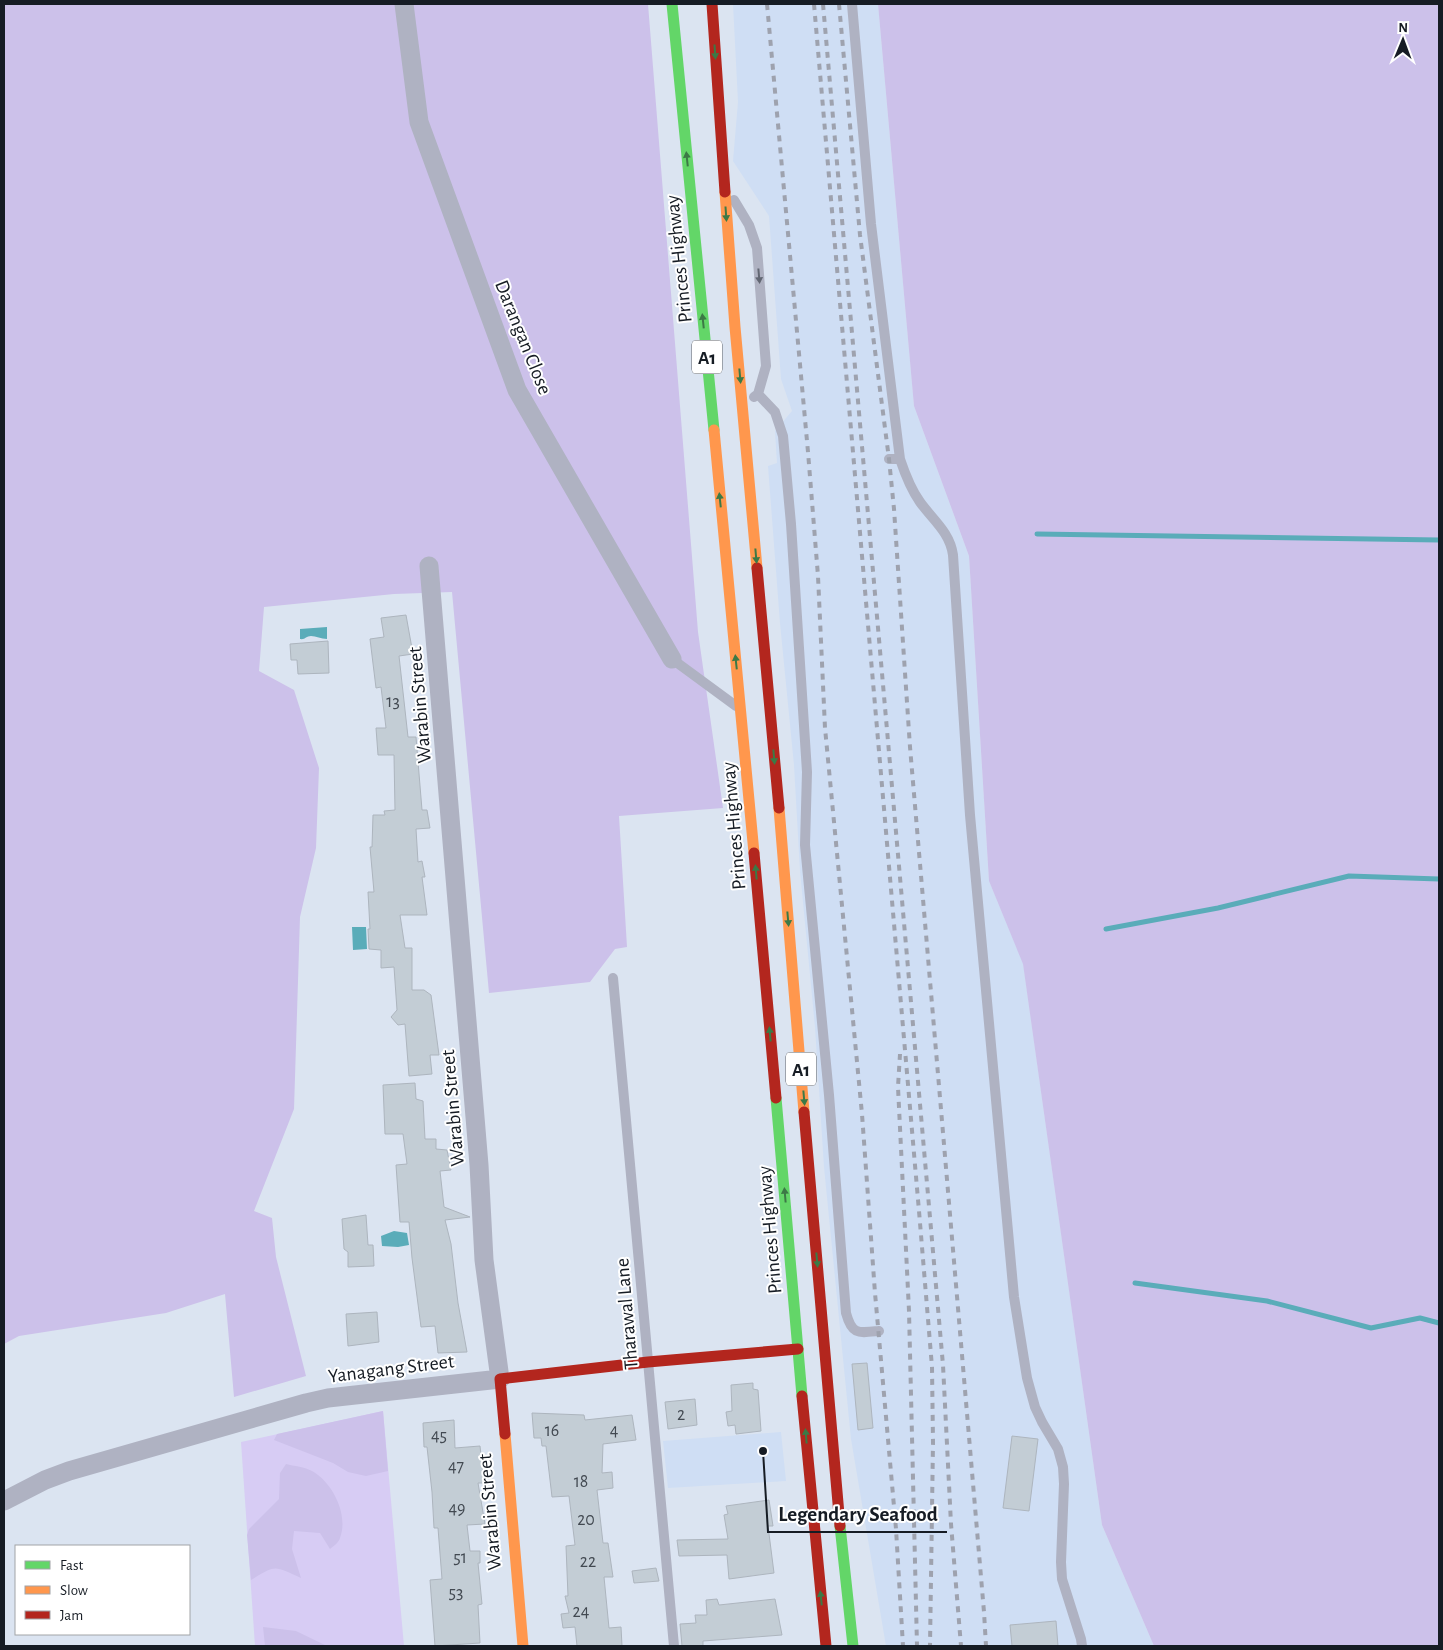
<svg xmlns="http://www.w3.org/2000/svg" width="1443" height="1650" font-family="'Alegreya Sans',sans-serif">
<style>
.built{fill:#cfdef4}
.green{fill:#d7ccf4}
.forest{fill:#ccc1ea}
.water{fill:#5aacb9}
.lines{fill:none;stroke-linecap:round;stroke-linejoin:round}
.stream{stroke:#5aacb9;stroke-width:5}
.building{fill:#c3cdd5;stroke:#adb5be}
.lane{stroke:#afb2c2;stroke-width:10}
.street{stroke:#afb2c2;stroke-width:19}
.fast{stroke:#63d668;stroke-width:11}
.slow{stroke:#ff974d;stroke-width:11}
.jam{stroke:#b3261e;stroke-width:11}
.rail{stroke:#9ea2ae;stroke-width:4;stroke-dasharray:6 6;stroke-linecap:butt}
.oneway{fill:#3c7946}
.oneway2{fill:#626773}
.labels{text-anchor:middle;stroke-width:4;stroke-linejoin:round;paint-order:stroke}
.number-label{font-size:18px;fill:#424951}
.shield{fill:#fff;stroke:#5c6066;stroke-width:1}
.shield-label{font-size:19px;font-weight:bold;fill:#161c24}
.street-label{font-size:20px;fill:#161c24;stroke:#fff}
.leader{fill:none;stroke:#161c24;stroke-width:2}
.callout-dot{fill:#161c24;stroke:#fff;stroke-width:2}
.callout-label{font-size:21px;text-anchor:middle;font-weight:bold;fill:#161c24;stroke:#fff;stroke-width:4;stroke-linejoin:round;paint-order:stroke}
</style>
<rect width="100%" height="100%" fill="#dbe4f1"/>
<path class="built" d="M733 4H878L914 406 969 556 989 881 1023 963 1102 1525 1154 1646H886L851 1439 824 1167 815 1027 800 871 794 765 780 623 768 466 777 463 775 431 792 411 781 379 769 216 733 161 738 102Z
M781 1432 786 1481 668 1488 663 1441Z"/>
<path class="green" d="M383 1411 404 1646H255L241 1442Z"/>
<path class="forest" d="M4 4H648L698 632 723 808 619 816 627 947 615 949 590 982 489 993 452 592 394 594 264 607 259 671 294 690 319 768 316 848 300 917 294 1109 254 1211 272 1218 276 1257 306 1376 234 1397 225 1294 166 1313 19 1336 4 1344Z
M878 4H1439V1646H1154L1102 1525 1023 964 989 881 969 556 914 406Z
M383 1411 388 1471 366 1476 348 1472 333 1463 274 1440 277 1434Z
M286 1464C294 1466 305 1467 312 1471 332 1482 349 1514 340 1538 339 1542 334 1546 330 1549L320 1533 294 1531 292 1549 301 1578C274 1566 277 1564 251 1580L247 1535 249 1529 279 1499 280 1473Z
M263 1627 296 1631 327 1646H265Z"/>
<path class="water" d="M327 627V639C321 639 316 636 311 636 306 636 305 640 300 639V629Z
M352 927H366L367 949 353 950Z
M394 1231 407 1233 409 1245 398 1247 382 1246 381 1236Z"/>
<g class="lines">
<path class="stream" d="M1037 534 1439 540
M1106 929 1218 908 1349 876 1439 879
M1135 1283 1267 1301 1371 1328 1420 1318 1439 1323"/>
</g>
<path class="building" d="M406 615 413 654 399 656 408 737H416L422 810H427L430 828 416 829 418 862 422 861 425 877H422L427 915H400L405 948H412V990H424L431 995 439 1055H430L432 1074 409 1076 405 1024 398 1025 391 1017 397 1010 394 967 381 968V950L369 949 368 929H370L368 892H374L370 847H372L373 815H385L384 811 395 810 394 755H378L376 728H386L381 687 376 688 370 639 384 637 381 618Z
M328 641 329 673 298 674 297 660H291L290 644Z
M415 1083 416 1099 423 1101 425 1139H436V1149L447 1150 451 1170 440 1171 444 1207 470 1217 445 1220 451 1244 458 1303 467 1352 438 1353 435 1326 421 1327 412 1258 409 1222H400L396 1165 407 1164 403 1134H385L383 1085Z
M366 1215 368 1245H373L374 1266 348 1267V1252L344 1249 342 1219Z
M377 1312 379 1342 348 1346 346 1314Z
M867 1363 873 1428 858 1430 852 1364Z
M753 1383V1389L758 1390 761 1431 736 1434 735 1425 728 1426 726 1412 732 1411 731 1385Z
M695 1399 697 1425 668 1429 665 1402Z
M532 1413 584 1415 585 1420 632 1415 636 1440 603 1444 602 1473 612 1472 613 1488 597 1490 603 1543H608L613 1577H604L609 1628 621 1627 622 1646H577L575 1627 563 1628 561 1614 569 1613 565 1596H568L566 1546 575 1545 569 1496 552 1497 546 1446H542L541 1438H534Z
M454 1420 455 1448 480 1446 484 1483H478L485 1524 467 1525 470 1551H480V1563H478L482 1604 478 1605 480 1643 435 1646 430 1580 442 1579 438 1528H434L432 1492 427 1447H424L423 1423Z
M1012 1436 1038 1439 1029 1511 1003 1508Z
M769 1500 773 1526H768L774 1573 729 1579 727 1555 679 1556 677 1540 728 1539 724 1515 728 1514 726 1506Z
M656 1568 659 1581 634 1583 632 1571Z
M717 1599 719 1605 775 1599 782 1635 703 1641V1646H682L680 1624 696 1623 695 1615H707L706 1600Z
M1056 1621 1058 1646H1012L1010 1625Z"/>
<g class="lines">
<path class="lane" d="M852 4 871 224 900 459C905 474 910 488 920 502 932 519 950 532 953 555L970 815 1014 1297 1027 1378 1035 1407 1042 1422 1058 1449 1063 1467 1064 1484 1061 1562 1062 1579 1081 1639 1082 1646
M734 200 749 225 757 248 766 366 758 394 754 397
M758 394 775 412 783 436 791 524 807 772 805 845 829 1095 846 1313C852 1335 858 1333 879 1331
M889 459H900
M672 659 736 706
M613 978 674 1646"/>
<path class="street" d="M404 4 419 122 517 390 672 659
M4 1501 45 1480 69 1471 306 1403 328 1398 500 1379 484 1260 479 1165 429 566"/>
<path class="fast" d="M672 4 714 430
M776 1098 802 1396
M840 1526 853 1646"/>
<path class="slow" d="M725 192 735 327 757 568
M714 430 754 853
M779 808 804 1112
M505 1434 523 1646"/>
<path class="jam" d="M712 4 725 192
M757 568 779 808
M754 853 776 1098
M804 1112 840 1526
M802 1396 826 1646
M505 1434 500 1379 648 1362 798 1349"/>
<path class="rail" d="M767 4 808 452 818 576 825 728 862 1114 875 1293 896 1529 903 1646
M814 4 919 1211 932 1367 933 1442 930 1646
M823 4 943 1365 951 1524 961 1646
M839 4 860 235 889 459 894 509 910 747 984 1612 986 1646
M900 1054 898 1087 909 1311 917 1646"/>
</g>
<defs><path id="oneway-solid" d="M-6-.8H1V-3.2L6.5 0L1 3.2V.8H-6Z" transform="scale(1.25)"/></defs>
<g class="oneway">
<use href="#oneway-solid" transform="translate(715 52) rotate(86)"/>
<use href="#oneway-solid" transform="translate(687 159) rotate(-96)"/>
<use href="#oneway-solid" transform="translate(726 214) rotate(86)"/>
<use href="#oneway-solid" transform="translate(703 321) rotate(-96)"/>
<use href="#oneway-solid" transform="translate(740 376) rotate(85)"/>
<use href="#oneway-solid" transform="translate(720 500) rotate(-96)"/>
<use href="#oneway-solid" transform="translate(756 556) rotate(85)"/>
<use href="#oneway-solid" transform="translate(736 662) rotate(-96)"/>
<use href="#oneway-solid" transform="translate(774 757) rotate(85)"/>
<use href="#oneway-solid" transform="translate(756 872) rotate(-95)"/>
<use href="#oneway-solid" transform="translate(788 919) rotate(85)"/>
<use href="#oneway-solid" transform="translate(770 1034) rotate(-95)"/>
<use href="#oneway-solid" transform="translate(804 1098) rotate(85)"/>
<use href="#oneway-solid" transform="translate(785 1195) rotate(-95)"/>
<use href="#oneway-solid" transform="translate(817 1260) rotate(85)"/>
<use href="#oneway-solid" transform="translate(806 1436) rotate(-95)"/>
<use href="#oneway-solid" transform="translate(821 1598) rotate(-96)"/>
</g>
<use class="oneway2" href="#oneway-solid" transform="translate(759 276) rotate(85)"/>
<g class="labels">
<g class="number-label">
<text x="393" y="707">13</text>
<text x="681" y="1420">2</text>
<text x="552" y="1436">16</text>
<text x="614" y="1436">4</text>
<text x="439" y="1441">45</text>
<text x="456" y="1472">47</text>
<text x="581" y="1487">18</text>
<text x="457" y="1514">49</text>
<text x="586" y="1525">20</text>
<text x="460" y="1563">51</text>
<text x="588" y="1567">22</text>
<text x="456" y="1598">53</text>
<text x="581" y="1617">24</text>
</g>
<g class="shield">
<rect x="692" y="340.5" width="30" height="33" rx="4"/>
<rect x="786" y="1052.5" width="30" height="33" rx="4"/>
</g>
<g class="shield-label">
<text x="707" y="364">A1</text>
<text x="801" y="1076">A1</text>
</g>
<g class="street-label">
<text transform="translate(678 259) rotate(-96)" y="7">Princes Highway</text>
<text transform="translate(524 337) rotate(68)" y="7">Darangan Close</text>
<text transform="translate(419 705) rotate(-95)" y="7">Warabin Street</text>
<text transform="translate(733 826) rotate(-95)" y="7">Princes Highway</text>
<text transform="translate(452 1108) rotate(-95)" y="7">Warabin Street</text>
<text transform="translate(769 1230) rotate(-95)" y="7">Princes Highway</text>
<text transform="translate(626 1314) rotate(-95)" y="7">Tharawal Lane</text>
<text transform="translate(391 1368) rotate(-7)" y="7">Yanagang Street</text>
<text transform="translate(489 1512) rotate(-95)" y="7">Warabin Street</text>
</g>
</g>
<path class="leader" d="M763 1451L768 1532H947"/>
<circle class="callout-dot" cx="763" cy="1451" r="5"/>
<g class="callout-label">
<text x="858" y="1521">Legendary Seafood</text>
</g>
<rect width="1443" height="1650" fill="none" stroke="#161c24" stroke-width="10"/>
<rect x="15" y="1545" width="175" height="90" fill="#ffffff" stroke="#a2a4a7"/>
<rect x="25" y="1561" width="25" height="8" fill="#63d668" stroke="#a2a4a7"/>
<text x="60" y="1570" font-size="15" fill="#161c24">Fast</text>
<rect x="25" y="1586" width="25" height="8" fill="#ff974d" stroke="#a2a4a7"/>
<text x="60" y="1595" font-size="15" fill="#161c24">Slow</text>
<rect x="25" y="1611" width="25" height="8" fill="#b3261e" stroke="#a2a4a7"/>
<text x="60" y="1620" font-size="15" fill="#161c24">Jam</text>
<g transform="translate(1403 40) rotate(1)" stroke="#ffffff" stroke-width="4" paint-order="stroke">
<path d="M0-4L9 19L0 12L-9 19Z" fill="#161c24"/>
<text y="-8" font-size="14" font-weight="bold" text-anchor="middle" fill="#161c24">N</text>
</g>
</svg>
